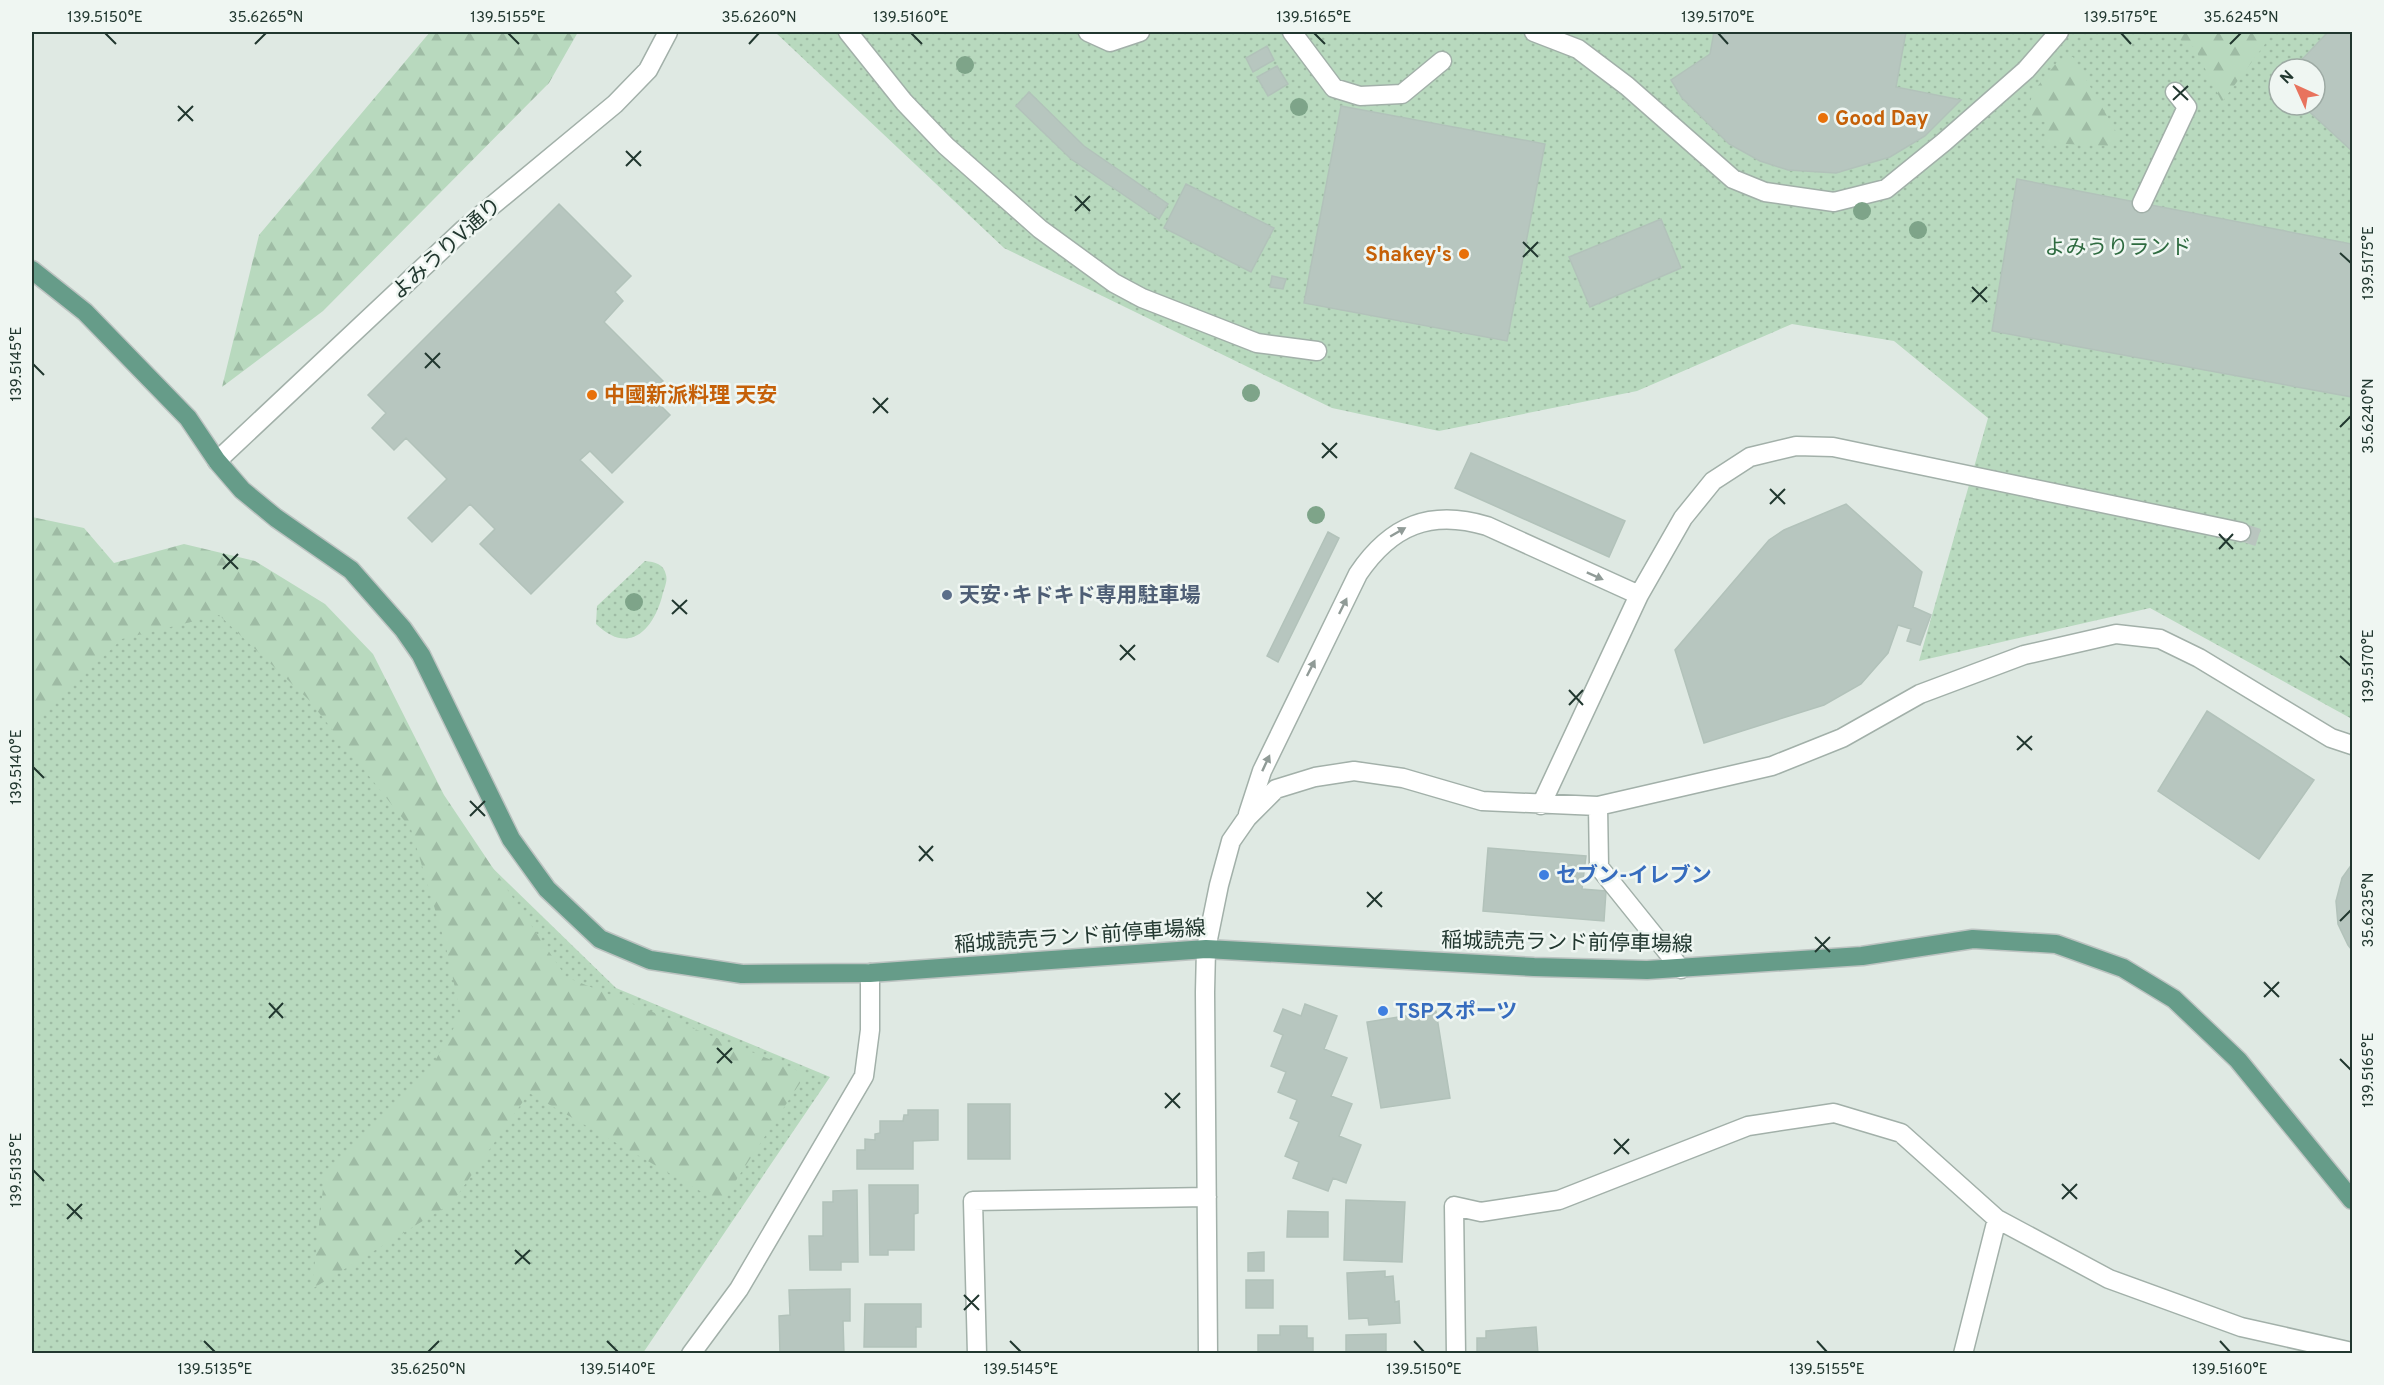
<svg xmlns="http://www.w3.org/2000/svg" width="2384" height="1385" font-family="Overpass,'Noto Sans JP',sans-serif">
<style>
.grass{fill:url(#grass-dots);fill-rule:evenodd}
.forest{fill:url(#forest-firs)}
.building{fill:#b7c6bf;stroke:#b2c2ba;stroke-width:1.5}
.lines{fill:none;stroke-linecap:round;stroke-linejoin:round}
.minor-tunnel{stroke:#b9c5bf;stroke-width:18;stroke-dasharray:18 9;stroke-linecap:butt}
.minor-casing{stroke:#a2b0a9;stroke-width:21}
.major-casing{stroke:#bcc3c1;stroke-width:21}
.minor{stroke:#fff;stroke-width:18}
.major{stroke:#669c89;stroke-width:18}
.tree{fill:#7ea489}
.oneway{fill:#909b97}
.ticks{fill:none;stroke:#21372f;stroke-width:2}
.food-dot{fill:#e8710a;stroke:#eff6f2;stroke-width:2}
.service-dot{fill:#5c6f8a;stroke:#eff6f2;stroke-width:2}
.shop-dot{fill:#3f7fe0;stroke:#eff6f2;stroke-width:2}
.labels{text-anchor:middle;stroke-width:5;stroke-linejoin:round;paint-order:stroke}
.food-label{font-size:21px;font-weight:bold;fill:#c56008;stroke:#eff6f2;text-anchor:start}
.park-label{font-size:21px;fill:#2e6b40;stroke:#eff6f2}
.street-label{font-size:21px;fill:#21372f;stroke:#eff6f2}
.service-label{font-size:21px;font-weight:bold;fill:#4e5e75;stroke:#eff6f2;text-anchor:start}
.shop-label{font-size:21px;font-weight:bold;fill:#366cbe;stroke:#eff6f2;text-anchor:start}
.neatline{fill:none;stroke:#21372f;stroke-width:2}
.ticks-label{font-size:15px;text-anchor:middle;fill:#21372f}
</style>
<defs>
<pattern id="grass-dots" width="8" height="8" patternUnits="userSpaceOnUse" patternTransform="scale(1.5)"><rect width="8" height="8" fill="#b8d9be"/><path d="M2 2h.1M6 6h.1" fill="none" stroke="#9ebba4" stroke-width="1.8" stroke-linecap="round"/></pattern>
<pattern id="forest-firs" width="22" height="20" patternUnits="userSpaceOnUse" patternTransform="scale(1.5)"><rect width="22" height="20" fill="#b8d9be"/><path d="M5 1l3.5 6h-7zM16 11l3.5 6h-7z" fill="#9ebba4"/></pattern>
</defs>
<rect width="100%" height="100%" fill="#dfe9e3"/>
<path class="grass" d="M775 32H2352V719L2150 608 1919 661 1988 418 1894 341 1792 324 1637 391 1439 431 1332 408 1004 248ZM2279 69H2315V105H2279Z
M645 561C655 562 664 564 666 575 668 582 663 591 662 597 652 632 628 655 596 624L597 606Z
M198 574 472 848 616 988 830 1077 643 1353 32 1354V710Z"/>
<path class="forest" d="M430 32H578L549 83 323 311 222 387 259 235Z
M2164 32H2274L2222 102 2194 47Z
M2073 57 2118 135 2108 146 2047 143 2046 122 2028 119 2032 93 2058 61Z
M32 517 84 528 114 563 184 544 255 561 325 604 373 654 444 795 566 977 806 1074 721 1203 529 1093 452 1203 312 1289 324 1179 426 1077 461 1015 445 943 411 829 308 699 219 615 122 639 32 724Z"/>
<path class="building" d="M1714 32H1906L1896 87 1961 100 1925 136 1890 157 1836 173 1788 170 1760 161 1729 144 1682 98 1671 80 1710 54Z
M2328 32H2352V151L2302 105H2315V69H2293Z
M1267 46 1274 60 1253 72 1246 58Z
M1277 66 1288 84 1268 96 1257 77Z
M1029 92 1084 146 1168 204 1159 219 1071 159 1016 106Z
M1341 106 1545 144 1507 341 1304 303Z
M2017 179 2352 244V397L1992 331Z
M1186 184 1274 228 1251 272 1164 228Z
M559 204 631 276 615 292 623 301 604 322 663 381 650 395 670 415 612 473 590 451 580 460 623 502 531 594 480 544 495 529 470 504 432 542 408 518 447 479 406 438 394 450 372 428 386 413 368 395Z
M1661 219 1681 268 1590 307 1569 257Z
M1272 276 1286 279 1283 289 1270 287Z
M1471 453 1625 521 1609 557 1455 488Z
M1846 504 1922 572 1913 607 1931 615 1920 645 1907 641 1911 629 1898 625 1888 653 1861 684 1824 705 1704 743 1675 650 1769 540 1784 530Z
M1328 532 1339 538 1278 662 1267 656Z
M2207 711 2314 780 2259 859 2158 791Z
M1488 848 1586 856 1582 889 1606 891 1604 921 1483 911Z
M2352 864V950L2348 945 2338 924 2336 901 2342 878Z
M1305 1004 1337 1016 1324 1049 1347 1058 1331 1096 1352 1104 1339 1136 1361 1145 1346 1183 1333 1178 1328 1191 1293 1178 1299 1162 1285 1156 1299 1122 1290 1118 1297 1100 1278 1092 1286 1072 1271 1066 1283 1035 1274 1031 1283 1009 1301 1016Z
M1436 1011 1450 1098 1381 1108 1367 1022Z
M968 1104H1010V1159H968Z
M908 1110H938V1140L913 1141V1169H857V1150H865V1139L875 1140V1134L880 1133V1121H903L904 1115H908Z
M869 1185H918V1213L914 1214V1250H888V1255H870Z
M857 1190 858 1262H841V1270H810L809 1236H823V1202H833V1191Z
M1346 1200 1405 1202 1402 1262 1344 1260Z
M1288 1211 1328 1212V1237H1287Z
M1264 1252V1271H1248V1253Z
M1385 1271V1277L1393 1276 1395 1302 1399 1301 1400 1323 1369 1325 1368 1318 1349 1319 1347 1273Z
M1246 1280H1273V1308H1246Z
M850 1289V1321H843L844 1354H780L779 1316 790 1315 789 1290Z
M865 1304H921V1327H916V1347H864Z
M1280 1326H1307V1338H1313V1354H1258V1335H1280Z
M1536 1327 1538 1354H1477V1338H1486V1331Z
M1386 1334V1354H1346V1335Z"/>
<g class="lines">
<path class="minor-tunnel" d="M2241 532 2266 540"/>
<g class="minor-casing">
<path id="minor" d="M848 32 904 102 946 146 1040 229 1114 283 1142 298 1257 343 1317 351
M1088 32 1110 42 1140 32
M1292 32 1334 88 1360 96 1402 94 1442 61
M1534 32 1578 49 1627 86 1733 179 1765 192 1834 202 1886 189 1944 142 2026 70 2059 32
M2142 203 2187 107 2175 92
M217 461 464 229 615 104 648 70 668 32
M1541 805 1639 595 1683 518 1713 481 1750 457 1796 446 1833 447 2241 532
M1598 806 1599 867 1681 969
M1248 814 1262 771 1358 574C1391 525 1431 509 1487 526L1639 595
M691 1354 739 1289 864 1076 870 1030V973
M977 1354 973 1201 1207 1197
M1208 1354 1205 992 1206 949 1219 885 1231 841 1247 818 1276 789 1315 777 1354 771 1403 778 1482 801 1598 806 1772 766 1842 738 1920 694 2024 655 2116 634 2160 639 2199 658 2331 738 2352 745
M1456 1354 1454 1206 1481 1212 1559 1200 1748 1126 1834 1113 1901 1133 1997 1219 2109 1279 2241 1327 2352 1352
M1963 1354 1997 1219"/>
</g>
<g class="major-casing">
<path id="major" d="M32 270 85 312 188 418 217 461 242 490 276 518 351 570 403 629 421 655 511 839 547 889 600 939 650 960 742 974 870 973 1206 949 1534 967 1647 970 1862 956 1973 939 2056 944 2123 968 2174 999 2238 1060 2352 1200"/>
</g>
<use href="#minor" class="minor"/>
<use href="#major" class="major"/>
</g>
<g class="tree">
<circle cx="965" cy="65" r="9"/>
<circle cx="1299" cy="107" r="9"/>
<circle cx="1862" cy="211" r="9"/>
<circle cx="1918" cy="230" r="9"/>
<circle cx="1251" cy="393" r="9"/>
<circle cx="1316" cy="515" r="9"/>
<circle cx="634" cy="602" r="9"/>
</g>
<defs><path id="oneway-solid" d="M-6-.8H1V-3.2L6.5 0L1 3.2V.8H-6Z" transform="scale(1.5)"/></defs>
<g class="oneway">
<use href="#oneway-solid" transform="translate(1398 532) rotate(-30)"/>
<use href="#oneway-solid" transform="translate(1595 576) rotate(24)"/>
<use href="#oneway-solid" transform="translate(1343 606) rotate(-64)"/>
<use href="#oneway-solid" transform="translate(1311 668) rotate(-63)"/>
<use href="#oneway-solid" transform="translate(1266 763) rotate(-65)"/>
</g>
<path class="ticks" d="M105 33 116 44M508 33 519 44M911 33 922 44M1314 33 1325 44M1718 33 1728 44M2121 33 2131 44M255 44 266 33M749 44 759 33M2230 44 2241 33M2173 86 2188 100M2173 100 2188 86M178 106 193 121M178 121 193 106M626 151 641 166M626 166 641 151M1075 196 1090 211M1075 211 1090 196M1523 242 1538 257M2340 253 2351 263M1523 257 1538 242M1972 287 1987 302M1972 302 1987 287M425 353 440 368M33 364 44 375M425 368 440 353M873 398 888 413M873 413 888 398M2340 427 2351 416M1322 443 1337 458M1322 458 1337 443M1770 489 1785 504M1770 504 1785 489M2219 534 2233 549M2219 549 2233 534M223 554 238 569M223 569 238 554M672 600 687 614M672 614 687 600M1120 645 1135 660M2340 656 2351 666M1120 660 1135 645M1569 690 1583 705M1569 705 1583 690M2017 736 2032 750M2017 750 2032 736M33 767 44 778M470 801 485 816M470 816 485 801M919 846 933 861M919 861 933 846M1367 892 1382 907M1367 907 1382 892M2340 921 2351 910M1815 937 1830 952M1815 952 1830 937M2264 982 2279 997M2264 997 2279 982M269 1003 283 1018M269 1018 283 1003M717 1048 732 1063M2340 1059 2351 1070M717 1063 732 1048M1165 1093 1180 1108M1165 1108 1180 1093M1614 1139 1629 1154M1614 1154 1629 1139M33 1170 44 1181M2062 1184 2077 1199M2062 1199 2077 1184M67 1204 82 1219M67 1219 82 1204M515 1250 530 1264M515 1264 530 1250M964 1295 979 1310M964 1310 979 1295M204 1341 215 1352M607 1341 618 1352M1010 1341 1021 1352M1414 1341 1424 1352M1817 1341 1827 1352M2220 1341 2230 1352M428 1352 439 1341"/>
<g class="food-dot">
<circle cx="1823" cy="118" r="6"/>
<circle cx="1464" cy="254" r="6"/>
<circle cx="592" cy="395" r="6"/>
</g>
<circle class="service-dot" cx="947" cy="595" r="6"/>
<g class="shop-dot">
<circle cx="1544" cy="875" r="6"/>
<circle cx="1383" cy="1011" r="6"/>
</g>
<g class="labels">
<g class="food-label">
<text x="1835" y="125">Good Day</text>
<text x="1452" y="261" text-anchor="end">Shakey's</text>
<text x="604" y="402">中國新派料理 天安</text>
</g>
<g class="park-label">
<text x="2118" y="254">よみうりランド</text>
</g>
<g class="street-label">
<text transform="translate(446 248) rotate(-42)" y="7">よみうりV通り</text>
<text transform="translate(1080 936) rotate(-4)" y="7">稲城読売ランド前停車場線</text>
<text transform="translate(1567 942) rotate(1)" y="7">稲城読売ランド前停車場線</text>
</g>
<g class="service-label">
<text x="959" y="602">天安･キドキド専用駐車場</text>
</g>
<g class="shop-label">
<text x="1556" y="882">セブン-イレブン</text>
<text x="1395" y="1018">TSPスポーツ</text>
</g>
</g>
<rect width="2384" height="1385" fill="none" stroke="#eff6f2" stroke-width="66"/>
<g transform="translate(2297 87) rotate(315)"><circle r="28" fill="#eff6f2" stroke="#9daaa4" stroke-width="1.5"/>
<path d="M0-4.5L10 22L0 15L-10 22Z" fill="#e8735d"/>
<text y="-9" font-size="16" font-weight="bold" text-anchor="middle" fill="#21372f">N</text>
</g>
<rect x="33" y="33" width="2318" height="1319" class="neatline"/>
<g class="ticks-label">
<text x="105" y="22">139.5150°E</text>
<text x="266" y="22">35.6265°N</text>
<text x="508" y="22">139.5155°E</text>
<text x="759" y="22">35.6260°N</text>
<text x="911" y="22">139.5160°E</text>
<text x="1314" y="22">139.5165°E</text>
<text x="1718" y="22">139.5170°E</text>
<text x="2121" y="22">139.5175°E</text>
<text x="2241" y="22">35.6245°N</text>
<text transform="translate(2368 263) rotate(-90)" y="5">139.5175°E</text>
<text transform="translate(16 364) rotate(-90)" y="5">139.5145°E</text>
<text transform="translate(2368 416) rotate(-90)" y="5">35.6240°N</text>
<text transform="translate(2368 666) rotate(-90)" y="5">139.5170°E</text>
<text transform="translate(16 767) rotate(-90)" y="5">139.5140°E</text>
<text transform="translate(2368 910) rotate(-90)" y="5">35.6235°N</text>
<text transform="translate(2368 1070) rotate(-90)" y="5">139.5165°E</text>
<text transform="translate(16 1170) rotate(-90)" y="5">139.5135°E</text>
<text x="215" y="1374">139.5135°E</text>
<text x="428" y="1374">35.6250°N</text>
<text x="618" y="1374">139.5140°E</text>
<text x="1021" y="1374">139.5145°E</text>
<text x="1424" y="1374">139.5150°E</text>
<text x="1827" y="1374">139.5155°E</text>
<text x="2230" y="1374">139.5160°E</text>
</g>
</svg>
